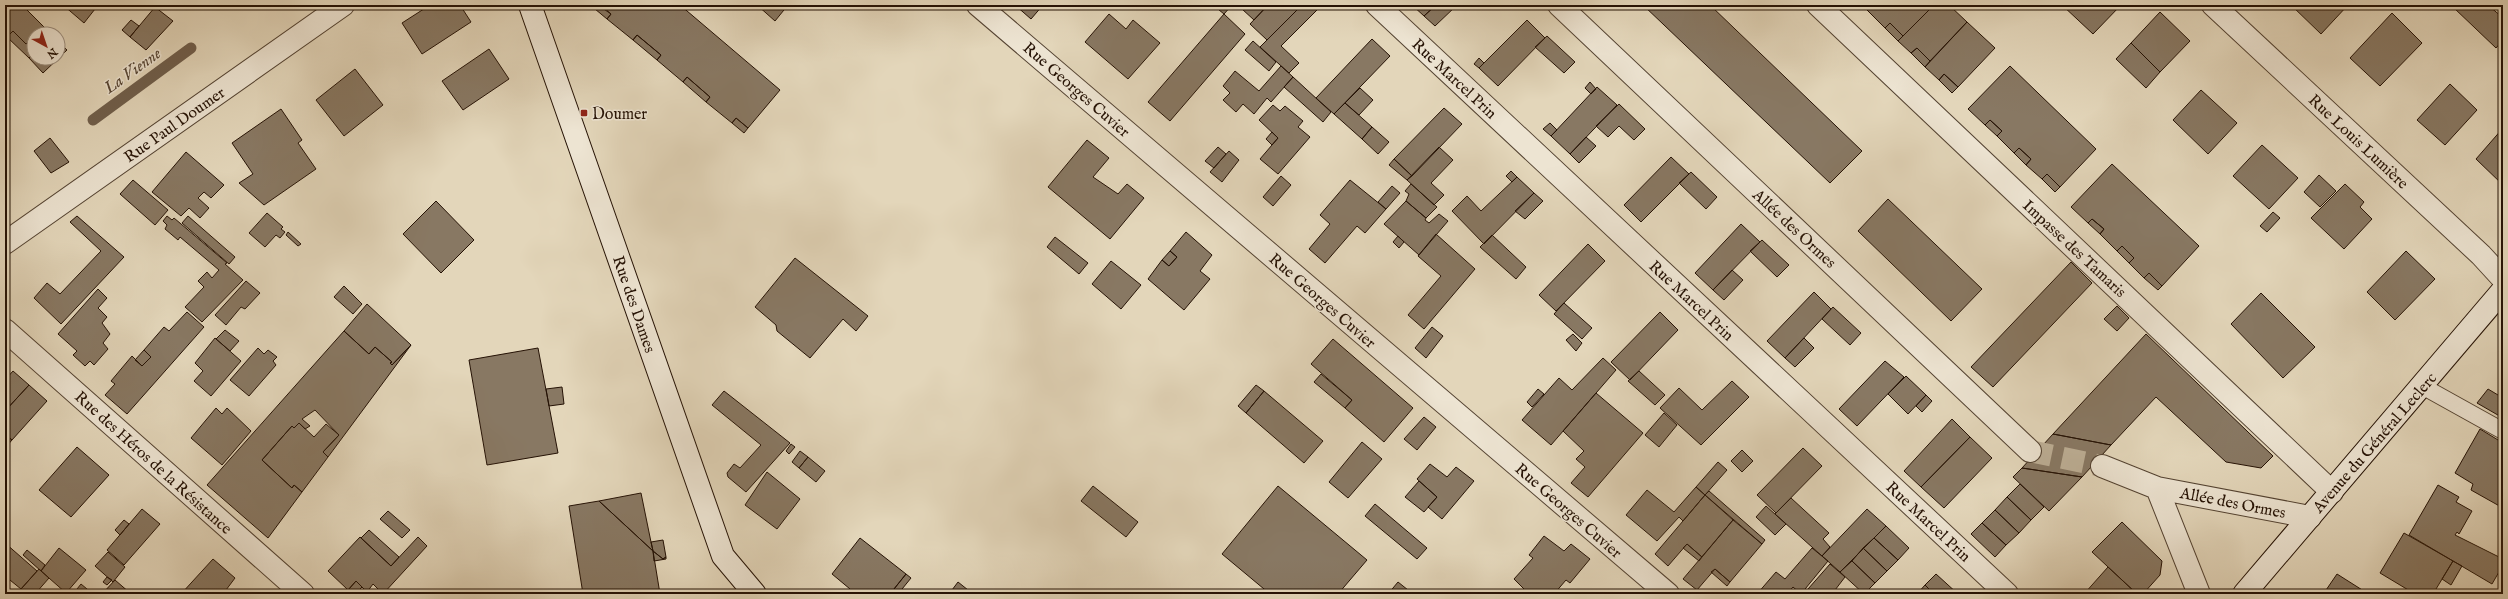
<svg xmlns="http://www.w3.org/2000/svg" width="2508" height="599" font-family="'IM FELL English',serif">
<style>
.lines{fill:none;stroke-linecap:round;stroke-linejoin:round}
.stream{stroke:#705f4c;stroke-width:11}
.building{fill:#887863;stroke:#251205}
.street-tunnel{stroke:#bdaf96;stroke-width:22;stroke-dasharray:22 11;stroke-linecap:butt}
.lane-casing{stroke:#544332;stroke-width:18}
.street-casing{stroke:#544332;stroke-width:24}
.secondary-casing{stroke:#251205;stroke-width:24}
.lane{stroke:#ede4d2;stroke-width:16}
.street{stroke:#ede4d2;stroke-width:22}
.secondary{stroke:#ede4d2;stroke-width:22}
.poi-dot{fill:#8f2418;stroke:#ede4d2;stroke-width:1.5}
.labels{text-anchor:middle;stroke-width:3;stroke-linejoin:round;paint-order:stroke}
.street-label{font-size:16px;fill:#251205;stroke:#ede4d2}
.poi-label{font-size:16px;fill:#251205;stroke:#ede4d2;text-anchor:start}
.water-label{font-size:17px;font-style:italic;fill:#574635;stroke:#ede4d2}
</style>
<rect width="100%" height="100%" fill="#e3d6ba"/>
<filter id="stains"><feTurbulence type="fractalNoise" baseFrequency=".005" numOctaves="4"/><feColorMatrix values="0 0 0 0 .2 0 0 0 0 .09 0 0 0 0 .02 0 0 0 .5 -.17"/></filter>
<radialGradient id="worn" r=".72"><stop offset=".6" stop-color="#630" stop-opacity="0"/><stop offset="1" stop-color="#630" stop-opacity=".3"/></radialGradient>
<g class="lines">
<path class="stream" d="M93 120 191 48"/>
</g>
<path class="building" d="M5 5H22L51 34H34V43L31 40 26 44 13 31 5 39Z
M63 5H90L95 9 84 23Z
M430 5H460L471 22 422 54 402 23Z
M598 5 611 14 607 19 595 9Z
M601 5H680L780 90 748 128 736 118 732 123 706 102 710 97 687 77 683 82 657 60 661 55 637 35 633 40 607 19 611 14Z
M757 5H788L775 21Z
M1015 5H1043L1031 19Z
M1213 5H1232L1224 14Z
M1246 5H1268L1254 20 1242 9Z
M1268 5H1302L1267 40 1250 24Z
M1302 5H1322L1281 46 1299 63 1289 73 1260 47Z
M1412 5H1436L1424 16Z
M1436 5 1456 6 1435 26 1424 16Z
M1643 5H1710L1862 151 1830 183Z
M1862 5H1934L1903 36 1890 23 1885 28Z
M1934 5H1949L1967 22 1930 61 1917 48 1911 53 1898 41Z
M2062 5H2121L2093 34Z
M2291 5H2348L2321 34Z
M2456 5H2488L2503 18V40L2496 48 2454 8Z
M155 7 173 21 146 50 130 37Z
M2160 12 2190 41 2160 72 2131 43Z
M2392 13 2422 43 2380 86 2350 58Z
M1109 14 1126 29 1133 20 1160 43 1128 79 1085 42Z
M1224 14 1245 34 1170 121 1148 102Z
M131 20 139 26 130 37 122 30Z
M1527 20 1545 38 1498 86 1479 68Z
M1967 22 1995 48 1958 87 1944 74 1939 80 1925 67Z
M1890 23 1903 36 1898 41 1885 28Z
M13 31 26 44 31 40 34 43V53L29 58 7 37Z
M637 35 661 55 657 60 633 40Z
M1547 36 1575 62 1564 73 1535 47Z
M1372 39 1390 56 1334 114 1316 98Z
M58 41 67 50 43 73 29 58 34 53V58H58Z
M1253 41 1276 62 1269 71 1245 50Z
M2131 43 2160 72 2146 88 2116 59Z
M1917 48 1930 61 1925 67 1911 53Z
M489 49 509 79 463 110 442 81Z
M1479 58 1484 63 1479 68 1474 64Z
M1281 66 1293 77 1271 102 1267 98 1254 114 1243 104 1236 112 1223 100 1230 93 1223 86 1235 71 1259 91Z
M2010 66 2096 149 2060 187 2047 174 2042 179 2026 165 2031 159 2019 148 2014 153 1997 136 2002 131 1990 120 1985 125 1968 109Z
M355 69 383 105 344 136 316 100Z
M1944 74 1958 87 1952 93 1939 80Z
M687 77 710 97 706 102 683 82Z
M1293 77 1331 112 1323 122 1284 87Z
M1590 82 1596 89 1591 94 1585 88Z
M2450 84 2477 110 2445 145 2417 120Z
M1597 87 1617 105 1570 154 1551 136Z
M1360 88 1373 100 1359 115 1345 103Z
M2201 90 2237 123 2208 154 2173 120Z
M1345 103 1372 127 1362 139 1334 114Z
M1619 104 1645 129 1634 140 1619 126 1608 137 1596 126Z
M1273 105 1280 111 1285 106 1303 121 1298 127 1310 137 1278 174 1260 159 1278 138 1259 120Z
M1444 108 1462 124 1412 176 1394 159Z
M281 109 302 140 298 143 316 169 264 205 239 183 253 174 232 143Z
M736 118 748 128 744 133 732 123Z
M1990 120 2002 131 1997 136 1985 125Z
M1550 123 1557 130 1551 136 1543 129Z
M1372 127 1389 142 1378 154 1362 139Z
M2503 128V185L2476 159Z
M1272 132 1278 138 1272 145 1266 139Z
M1586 137 1596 146 1579 163 1570 154Z
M50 138 69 162 51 173 34 151Z
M1087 140 1109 158 1093 177 1118 194 1127 184 1144 198 1110 239 1048 187Z
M2262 145 2298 178 2269 209 2233 176Z
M1218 147 1226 154 1214 168 1205 161Z
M1439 147 1453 160 1431 183 1444 195 1434 205 1407 180Z
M2019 148 2031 159 2026 165 2014 153Z
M1229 151 1239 160 1222 182 1210 172Z
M186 152 224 185 211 198 204 192 198 198 209 208 200 218 189 208 181 216 152 192Z
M1671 157 1689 174 1641 222 1624 205Z
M1394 159 1412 176 1407 180 1389 165Z
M2112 164 2199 246 2162 286 2149 273 2144 278 2129 263 2134 258 2122 246 2117 251 2100 234 2104 229 2092 219 2088 223 2071 207Z
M1511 171 1517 177 1512 182 1506 176Z
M1691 172 1717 197 1706 209 1679 183Z
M2047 174 2060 187 2055 192 2042 179Z
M2319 175 2336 191 2320 207 2304 192Z
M1281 176 1291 185 1273 206 1263 197Z
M1517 177 1534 193 1484 244 1452 211 1467 196 1481 211Z
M133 180 168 210 155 225 120 194Z
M1350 180 1386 209 1365 233 1357 226 1325 263 1309 249 1330 224 1320 215Z
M1411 184 1437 207 1426 218 1406 201 1409 194 1405 191Z
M2345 184 2364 202 2360 207 2372 219 2344 249 2311 218Z
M1392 186 1400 193 1386 209 1378 202Z
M1534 193 1543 201 1525 219 1515 211Z
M1888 199 1982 289 1951 321 1858 231Z
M436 201 474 240 441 273 403 234Z
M1406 201 1426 218 1425 220 1429 223 1439 214 1448 221 1419 255 1384 224Z
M2273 212 2280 218 2267 232 2260 226Z
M267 213 283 227 281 229 285 232 280 238 276 235 265 247 249 233Z
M77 216 124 257 61 324 34 298 47 283 60 294 101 251 70 222Z
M167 216 172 220 174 218 227 263 225 264 243 280 202 322 185 307 204 287 198 281 207 272 212 278 219 270 180 237 178 240 165 229 167 225 163 221Z
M188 216 235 257 229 264 182 223Z
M2092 219 2104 229 2100 234 2088 223Z
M1741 224 1760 242 1713 290 1695 273Z
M288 232 301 244 298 246 286 235Z
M1186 232 1212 255 1200 271 1210 279 1184 310 1148 279 1162 260 1169 266 1177 257 1170 251Z
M1436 234 1475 269 1424 329 1408 315 1441 276 1418 256Z
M1492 235 1526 267 1516 279 1480 247Z
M1398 236 1404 242 1399 248 1393 242Z
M1055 237 1088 263 1079 274 1047 247Z
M1762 240 1789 265 1777 277 1750 251Z
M1588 244 1605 261 1556 311 1539 295Z
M2122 246 2134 258 2129 263 2117 251Z
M1170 251 1177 257 1169 266 1162 260Z
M2406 251 2435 279 2395 320 2367 292Z
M795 258 868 316 856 331 843 319 810 358 777 331 776 325 755 307Z
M1111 261 1141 285 1121 309 1092 284Z
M2071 262 2092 283 1993 387 1971 367Z
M1732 270 1743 280 1724 300 1713 290Z
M2149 273 2162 286 2158 290 2144 278Z
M246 281 260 293 245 309 241 307 226 325 215 315Z
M344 286 362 304 353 314 334 297Z
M98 289 107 298 98 308 107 317 102 323 110 334 103 343 108 349 94 365 90 361 85 366 73 355 77 351 58 334Z
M1814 292 1831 309 1785 358 1767 341Z
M2261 293 2315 347 2283 378 2231 324Z
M1564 303 1592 328 1582 339 1554 314Z
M367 304 411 345 392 365 390 363 392 362 375 347 369 354 344 331Z
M2117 306 2129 318 2117 331 2104 319Z
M1833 307 1861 333 1850 345 1822 319Z
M187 312 204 327 127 414 105 395 115 384 111 381 132 356 142 366 151 357 144 350 164 327 169 331Z
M1660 312 1678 330 1630 380 1611 362Z
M1432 327 1443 336 1426 358 1415 348Z
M225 330 239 341 230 351 216 339Z
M344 331 369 354 375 347 392 362 390 363 392 365 411 345 328 457 323 452 339 435 315 410 302 419 310 426 305 429 299 423 294 428 292 426 262 460 292 488 294 485 302 492 268 538 207 485Z
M1573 334 1582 343 1576 351 1566 340Z
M2146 334 2273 456 2261 468 2226 462 2156 397 2111 445 2053 434Z
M215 338 241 361 211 396 194 381 203 371 195 363Z
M1804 338 1814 348 1795 367 1785 358Z
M1333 339 1413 408 1384 442 1345 408 1352 400 1311 364Z
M258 348 264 354 268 350 277 357 273 361 276 365 249 396 230 380Z
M538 348 558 453 487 465 469 360Z
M144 350 151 357 142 366 135 360Z
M1603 358 1616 370 1551 445 1522 420 1559 378 1572 390Z
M1885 361 1904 377 1857 426 1839 409Z
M13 371 29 385 5 411V380Z
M1639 371 1665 395 1655 405 1628 381Z
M1321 374 1352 400 1345 408 1314 382Z
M1906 376 1926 395 1908 414 1888 394Z
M1732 381 1749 397 1701 445 1660 408 1679 388 1702 410Z
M29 385 47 401 12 440 5 434V411Z
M1256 385 1264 391 1246 413 1238 406Z
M562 387 564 404 549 406 546 389Z
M1538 389 1544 394 1532 407 1527 402Z
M2488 389 2503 398V418L2477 403Z
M724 391 790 443 746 492 728 477 727 473 734 464 740 468 761 445 712 405Z
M1264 391 1323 441 1304 463 1246 413Z
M1596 393 1643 433 1588 497 1571 483 1585 467 1576 459 1584 451 1563 431Z
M1926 395 1932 401 1922 412 1916 406Z
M216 408 222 414 227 408 251 431 222 465 191 438Z
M1664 413 1677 425 1659 447 1645 435Z
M1424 417 1436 427 1417 450 1404 439Z
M1952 419 1970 437 1921 487 1904 471Z
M299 423 314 437 326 424 339 435 323 452 328 457 302 492 294 485 292 488 262 460 292 426 294 428Z
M2480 429 2503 443V508L2471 490 2473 484 2455 473Z
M5 434 12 440 5 448Z
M2053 434 2111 445 2082 477 2022 468Z
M1970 437 1992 458 1944 508 1921 487Z
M1362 442 1382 459 1348 498 1329 482Z
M791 444 795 447 789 454 786 451Z
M77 447 109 475 71 517 39 490Z
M1803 448 1822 466 1776 513 1757 495Z
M1742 450 1753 461 1742 472 1731 461Z
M800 451 808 457 799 468 792 462Z
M808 457 825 471 816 482 799 468Z
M1718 462 1727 470 1705 495 1696 487Z
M1430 464 1447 477 1456 467 1474 481 1442 519 1428 507 1437 497 1417 479Z
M2022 468 2082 477 2049 511 2013 477Z
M767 472 800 499 777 529 745 505Z
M1419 481 1437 497 1424 512 1405 497Z
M2020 484 2044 507 2031 520 2007 497Z
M2438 485 2459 497 2456 502 2472 511 2459 534 2457 532 2455 535 2503 559V565L2492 584 2409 535Z
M1093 486 1138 522 1126 537 1081 501Z
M1278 486 1367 560 1338 594H1270L1222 554Z
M1696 487 1705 495 1683 521 1679 517 1657 541 1626 515 1647 490 1674 512Z
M1709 491 1765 540 1762 544 1705 495Z
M641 493 651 542 653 551 599 501Z
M1705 495 1733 520 1702 557 1687 544 1668 566 1655 554Z
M2007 497 2031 520 2019 533 1995 510Z
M1791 498 1829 533 1823 539 1830 547 1822 556 1775 514Z
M599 501 653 551 660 594H583L569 506Z
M1375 504 1427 548 1417 559 1365 516Z
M1766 506 1786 524 1775 535 1756 517Z
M142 509 160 524 124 565 107 550Z
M1867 509 1886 526 1840 572 1822 556Z
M1995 510 2019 533 2006 545 1982 523Z
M388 511 410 530 402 538 380 519Z
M124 520 129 524 120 535 115 530Z
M1733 520 1762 544 1730 582 1715 569 1697 590 1683 579Z
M2122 522 2162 561 2160 575 2143 594H2137L2092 552Z
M1982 523 2006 545 1995 557 1971 534Z
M1886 526 1909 548 1898 560 1874 538Z
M369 530 399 557 391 566 361 538Z
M2404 533 2453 561 2433 594H2415L2380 573Z
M1544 536 1564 551 1571 544 1590 559 1570 583 1566 580 1554 594H1529L1514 579 1533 558 1529 555Z
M360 537 391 566 418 537 427 546 383 594 373 584 367 592 356 581 348 590 328 571Z
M860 538 906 574 890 594H846L850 589 832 574Z
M1874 538 1898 560 1887 571 1863 548Z
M663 540 666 557 663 559 653 551 651 542Z
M5 543 37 571 21 589 5 576Z
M1687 544 1702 557 1699 561 1683 548Z
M59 548 86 570 66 593 41 571Z
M1812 548 1828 561 1801 594 1793 587 1787 594H1757L1776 572 1785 579Z
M1863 548 1887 571 1875 583 1852 561Z
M27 550 45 565 41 571 23 555Z
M653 551 663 559 666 557V559L654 561Z
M108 552 125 567 113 582 95 566Z
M213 559 235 578 223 594H181Z
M1852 561 1875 583 1864 594 1840 572Z
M2453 561 2462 566 2451 585 2442 579Z
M1830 564 1845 577 1832 594H1813L1808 589Z
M2108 567 2137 594H2084Z
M39 569 49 578 35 594H26L21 589Z
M1715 569 1730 582 1727 586 1711 572Z
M906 574 911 578 898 594H890Z
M1936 574 1958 594H1934L1925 585Z
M2337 574 2367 593 2368 594 2324 593Z
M107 577 112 580 107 585 103 582Z
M115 580 130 593 129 594H102Z
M356 581 362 587 355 594 349 589Z
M958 582 973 594H949Z
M1398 582 1413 594H1388Z
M81 584 93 594H73Z
M1925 585 1934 594H1917Z
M2499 588 2503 590V594H2495Z
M976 590 981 594H973Z"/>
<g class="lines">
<path class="street-tunnel" d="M2030 451 2102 466"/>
<g class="lane-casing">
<path id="lane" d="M2422 386 2503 431"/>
</g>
<g class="street-casing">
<path id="street" d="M978 5 1668 594
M1377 5 2007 594
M1559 5 2030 451
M1818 5 2332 492
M2213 5 2481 255 2503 279
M5 243 343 5
M5 330 303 594
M2102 466 2157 488 2310 517
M2157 488 2199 594"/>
</g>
<g class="secondary-casing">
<path id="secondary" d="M530 5 723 556 755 594
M2244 594 2503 290"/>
</g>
<use href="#lane" class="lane"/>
<use href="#street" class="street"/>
<use href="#secondary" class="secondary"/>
</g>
<rect class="poi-dot" x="580" y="109" width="8" height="8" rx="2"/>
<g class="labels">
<g class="street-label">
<text transform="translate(1455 78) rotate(43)" y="6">Rue Marcel Prin</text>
<text transform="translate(1077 89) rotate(41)" y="6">Rue Georges Cuvier</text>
<text transform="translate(174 124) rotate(-35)" y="6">Rue Paul Doumer</text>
<text transform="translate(2359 141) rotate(43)" y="6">Rue Louis Lumière</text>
<text transform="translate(1795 228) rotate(43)" y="6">Allée des Ormes</text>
<text transform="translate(2075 248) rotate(43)" y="6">Impasse des Tamaris</text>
<text transform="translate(1323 300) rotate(41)" y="6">Rue Georges Cuvier</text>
<text transform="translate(1692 300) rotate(43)" y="6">Rue Marcel Prin</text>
<text transform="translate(635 304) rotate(71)" y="6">Rue des Dames</text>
<text transform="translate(2374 442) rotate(-49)" y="6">Avenue du Général Leclerc</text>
<text transform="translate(154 462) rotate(42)" y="6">Rue des Héros de la Résistance</text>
<text transform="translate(2233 502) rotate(11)" y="6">Allée des Ormes</text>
<text transform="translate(1569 510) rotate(41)" y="6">Rue Georges Cuvier</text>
<text transform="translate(1929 521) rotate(43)" y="6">Rue Marcel Prin</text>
</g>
<g class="poi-label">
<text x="592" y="119">Doumer</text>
</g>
<g class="water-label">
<text transform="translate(132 70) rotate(-36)" y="6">La Vienne</text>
</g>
</g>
<rect width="2508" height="599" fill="none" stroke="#e3d6ba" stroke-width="20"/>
<rect x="6" y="6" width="2496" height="587" fill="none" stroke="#251205" stroke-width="2"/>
<rect x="10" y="10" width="2488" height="579" fill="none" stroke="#251205"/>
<g transform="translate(46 46) rotate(140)"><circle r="19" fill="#ede4d2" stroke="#9d9080"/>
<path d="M0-3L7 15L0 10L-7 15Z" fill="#8f2418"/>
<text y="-6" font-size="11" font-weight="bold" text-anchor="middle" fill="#251205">N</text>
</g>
<rect width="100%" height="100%" filter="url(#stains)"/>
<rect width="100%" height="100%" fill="url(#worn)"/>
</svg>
